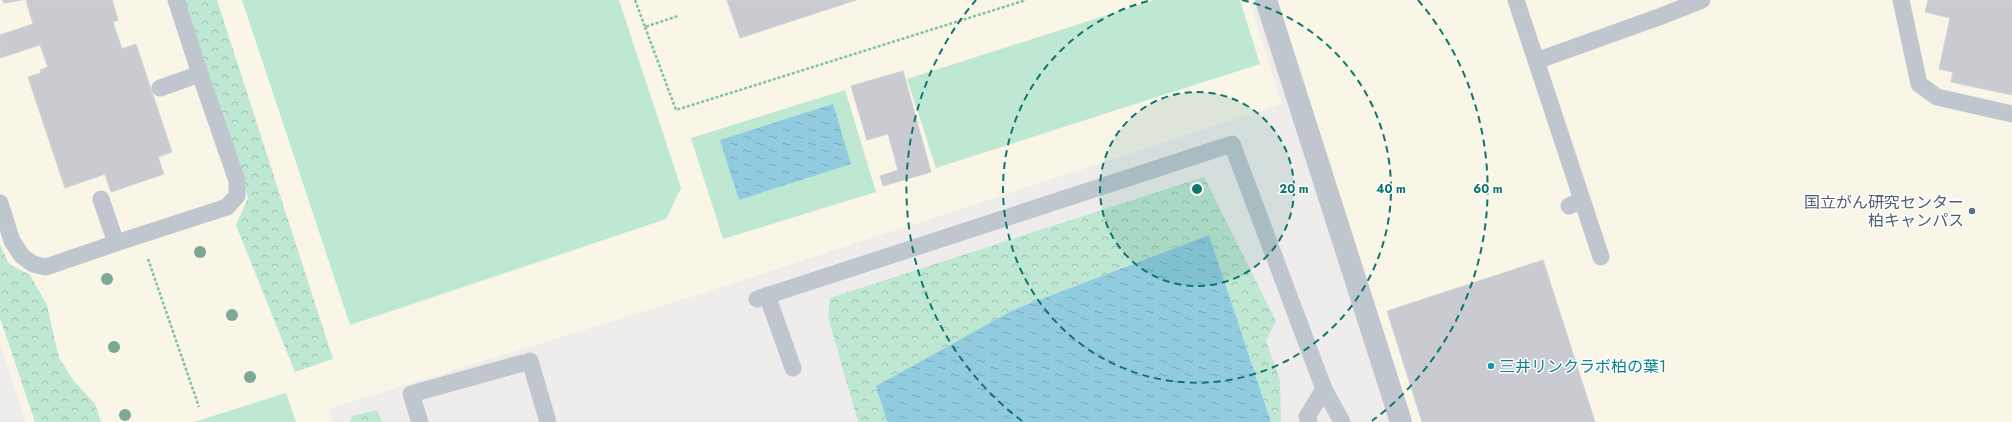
<svg xmlns="http://www.w3.org/2000/svg" width="2012" height="422" font-family="Jost,'Noto Sans JP',sans-serif">
<style>
.commercial{fill:#f9f5e7}
.green{fill:#bfe8d2}
.forest{fill:url(#forest-crowns)}
.water{fill:url(#water-ripples)}
.building{fill:#cacbd1;stroke:#d1d2d7}
.lines{fill:none;stroke-linecap:round;stroke-linejoin:round}
.path{stroke:#7cc2a3;stroke-width:2.5;stroke-dasharray:3 2;stroke-linecap:butt}
.lane{stroke:#bfc6cd;stroke-width:17}
.street{stroke:#bfc6cd;stroke-width:22}
.tree{fill:#7ea895}
.ring{fill:none;stroke:#0f766e;stroke-width:2;stroke-dasharray:7 5}
.service-dot{fill:#5c6f8a;stroke:#fff;stroke-width:1.5}
.culture-dot{fill:#0f9aa8;stroke:#fff;stroke-width:1.5}
.labels{text-anchor:middle;stroke-width:3;stroke-linejoin:round;paint-order:stroke}
.service-label{font-size:16px;fill:#4e5e75;stroke:#fff;text-anchor:end}
.culture-label{font-size:16px;fill:#0d838f;stroke:#fff;text-anchor:start}
.centre{fill:#0f766e;stroke:#fff;stroke-width:2}
.ring-label{font-size:12px;text-anchor:middle;font-weight:bold;fill:#0f766e;stroke:#fff;stroke-width:3;stroke-linejoin:round;paint-order:stroke}
</style>
<defs>
<pattern id="forest-crowns" width="20" height="18" patternUnits="userSpaceOnUse"><rect width="20" height="18" fill="#bfe8d2"/><path d="M2 6a3 3 0 1 1 6 0M12 15a3 3 0 1 1 6 0" fill="none" stroke="#9dbead"/></pattern>
<pattern id="water-ripples" width="26" height="14" patternUnits="userSpaceOnUse"><rect width="26" height="14" fill="#91cbe0"/><path d="M2 4q2-2 4 0t4 0M15 11q2-2 4 0t4 0" fill="none" stroke="#78a7b8"/></pattern>
</defs>
<rect width="100%" height="100%" fill="#efedec"/>
<path class="commercial" d="M0 0H1249L1282 104 697 295 328 409 333 422H26L0 344Z
M1274 0H2012V422H1408Z"/>
<path class="green" d="M242 0H619L681 188 666 219 350 325Z
M1154 0H1240L1260 64 936 168 907 79Z
M845 90 876 192 723 239 691 138Z
M286 393 296 422H194Z"/>
<path class="forest" d="M184 0H217L333 359 295 372 236 225 248 198Z
M1204 177 1276 321 1266 341 1280 380 1281 422H1271L1209 235 1013 310 876 386 887 422H858L828 317 830 298Z
M0 245 9 264 30 275 47 305 59 358 73 380 95 404 101 422H35L0 318Z
M377 410 382 422H350L352 416Z"/>
<path class="water" d="M833 104 851 164 739 200 720 140Z
M1209 235 1271 422H887L876 386 1013 310Z"/>
<path class="building" d="M2 0H22L4 3Z
M26 0H112L118 20 113 22 122 49 136 44 172 152 158 157 164 174 111 192 105 174 65 188 28 77 41 73 40 70 48 67 40 45 0 58V35L33 24Z
M727 0H856L740 38Z
M1928 0H2012V95L1951 82 1953 72 1939 69 1950 18 1925 12Z
M903 71 931 172 883 186 880 176 898 170 888 134 867 140 851 86Z
M1543 260 1595 422H1422L1387 311Z"/>
<g class="lines">
<path class="path" d="M635 0 645 27 678 16
M645 27 676 110 1026 0
M148 259 199 407"/>
<path class="lane" d="M1516 0 1601 257
M1901 0 1919 84 1937 97 2012 114
M1536 61 1659 17 1702 0
M160 88 200 74 176 0
M101 199 116 243 227 207 237 196V181L200 74
M0 203 12 241 22 256 33 264 46 267 116 243
M1569 206 1582 200
M767 295 793 368
M757 299 1232 144 1324 389
M530 361 548 422
M420 422 411 394 523 363
M1309 422 1307 417 1324 389 1342 422"/>
<path class="street" d="M1266 0 1401 422"/>
</g>
<g class="tree">
<circle cx="200" cy="252" r="6"/>
<circle cx="107" cy="279" r="6"/>
<circle cx="232" cy="315" r="6"/>
<circle cx="114" cy="347" r="6"/>
<circle cx="250" cy="377" r="6"/>
<circle cx="125" cy="415" r="6"/>
</g>
<circle cx="1197" cy="189" r="97" fill="#0f766e" fill-opacity=".12"/>
<g class="ring">
<circle cx="1197" cy="189" r="97"/>
<path d="M1242 0A194 194 0 1 1 1152 0"/>
<path d="M1022 421A291 291 0 0 1 976 0M1418 0A291 291 0 0 1 1372 421"/>
</g>
<circle class="service-dot" cx="1972" cy="211" r="4"/>
<circle class="culture-dot" cx="1491" cy="366" r="4"/>
<g class="labels">
<g class="service-label">
<text x="1964" y="208">国立がん研究センター<tspan x="1964" dy="18">柏キャンパス</tspan></text>
</g>
<g class="culture-label">
<text x="1499" y="372">三井リンクラボ柏の葉1</text>
</g>
</g>
<circle cx="1197" cy="189" r="6" class="centre"/>
<g class="ring-label">
<text x="1294" y="193">20 m</text>
<text x="1391" y="193">40 m</text>
<text x="1488" y="193">60 m</text>
</g>
</svg>
